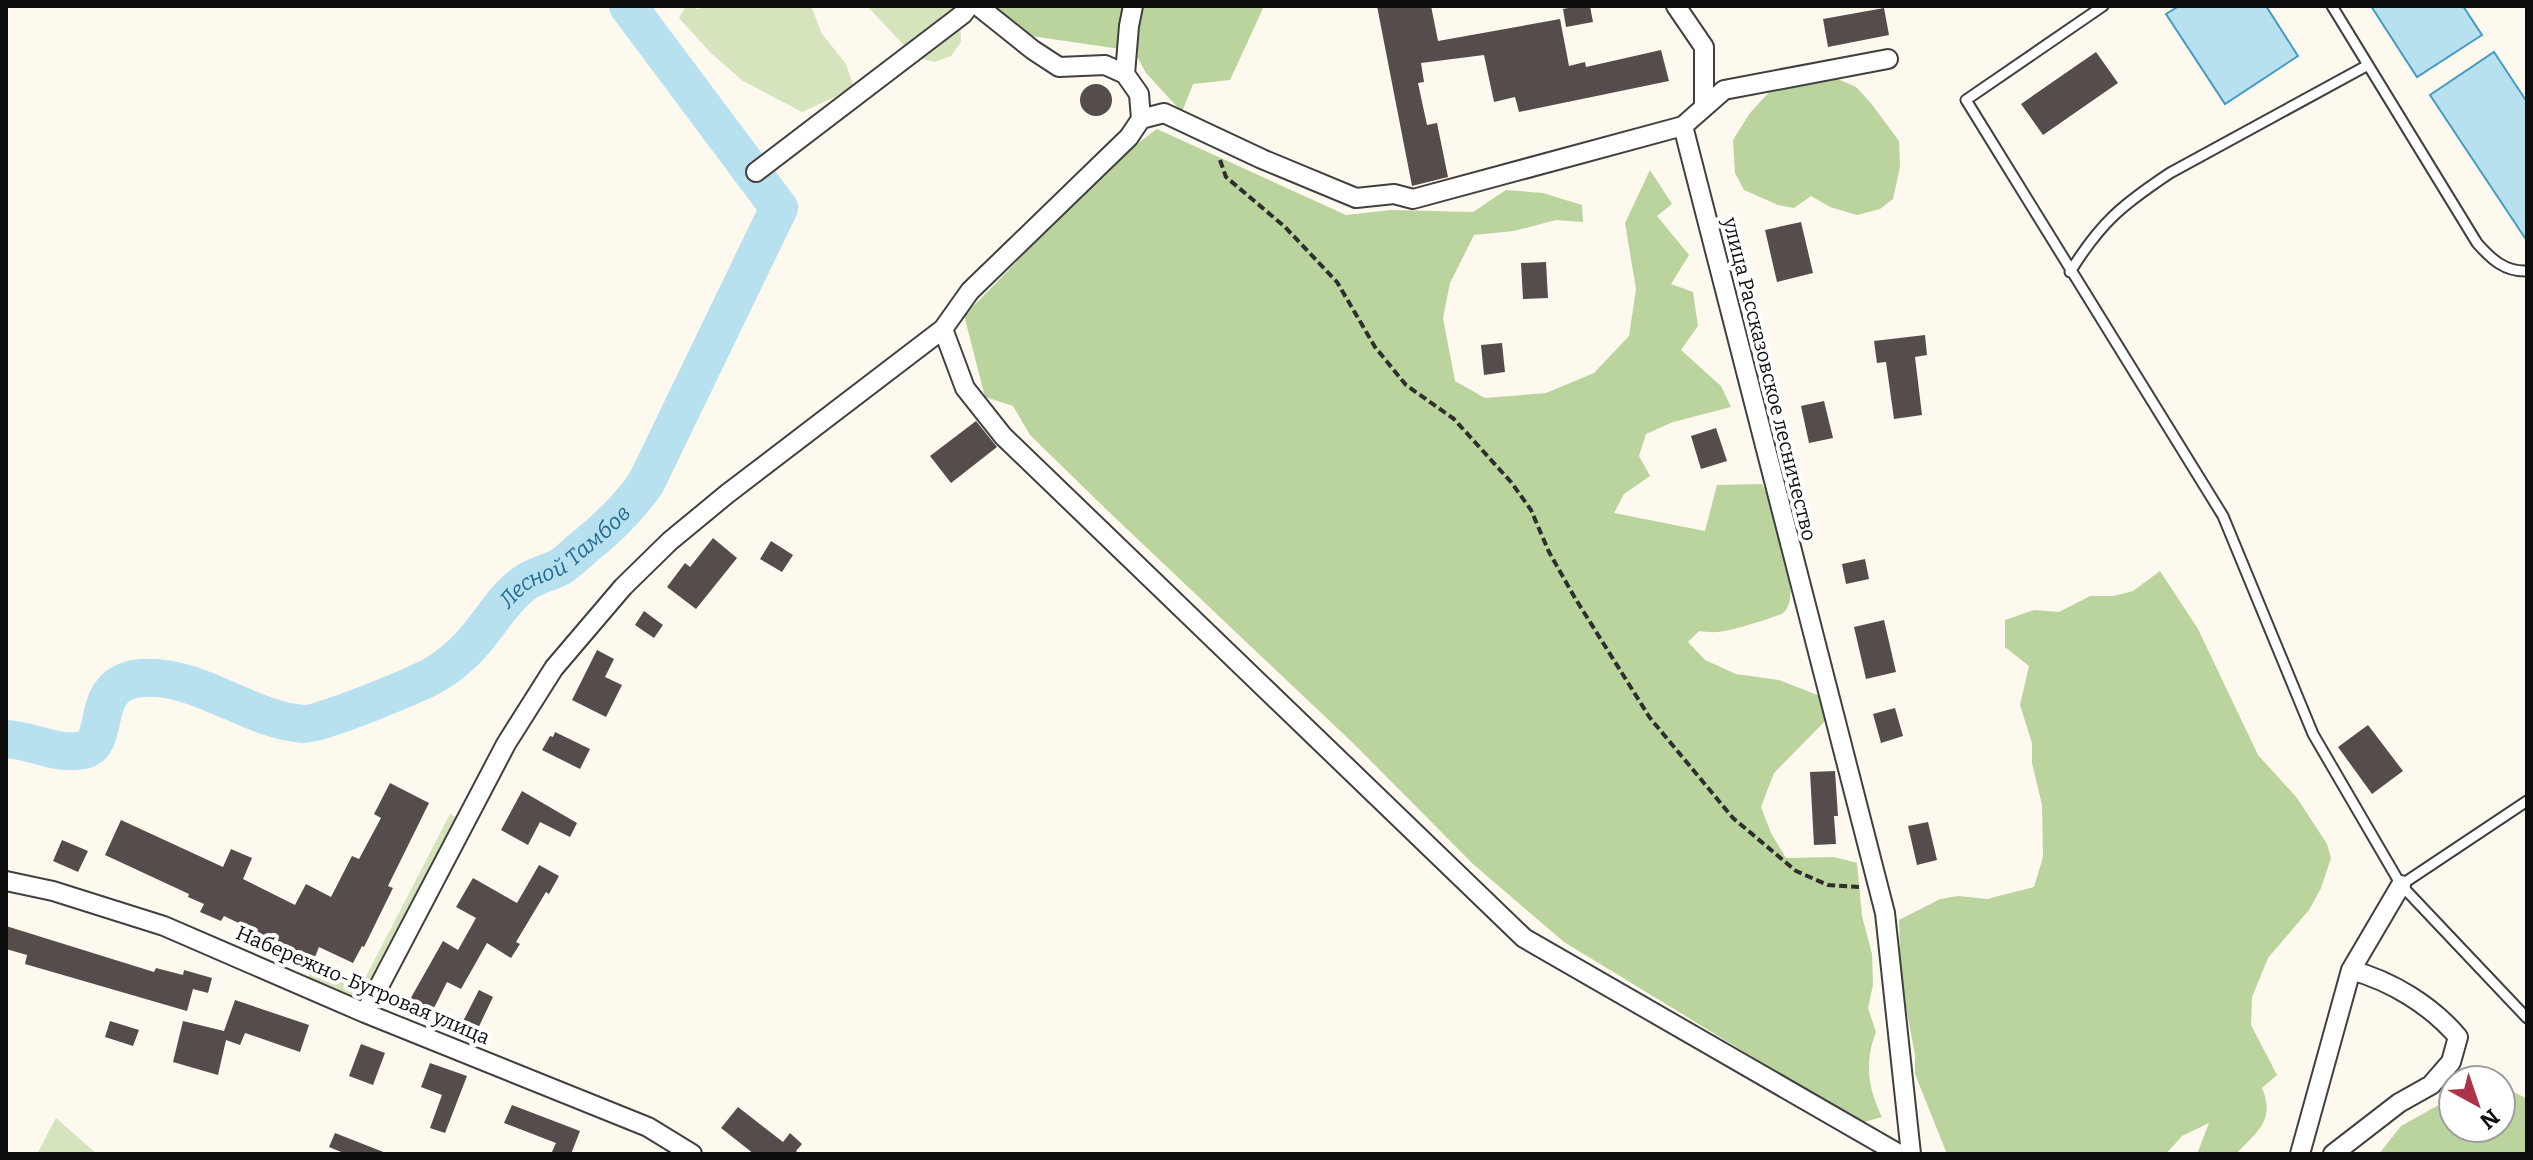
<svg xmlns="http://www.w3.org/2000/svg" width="2533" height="1160" font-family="Bitter,serif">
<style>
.green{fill:#d5e4bc}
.forest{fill:#bbd39d}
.water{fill:#b8e1f0;stroke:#479bbf;stroke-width:2}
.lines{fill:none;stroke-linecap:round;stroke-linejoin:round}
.river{stroke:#b8e1f0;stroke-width:38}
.building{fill:#554d4b}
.lane-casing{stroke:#404040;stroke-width:13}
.street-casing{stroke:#404040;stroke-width:22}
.path{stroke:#2f2f2f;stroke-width:4;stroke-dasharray:8 4;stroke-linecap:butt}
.lane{stroke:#fff;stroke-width:9}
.street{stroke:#fff;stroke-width:18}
.labels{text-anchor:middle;stroke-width:8;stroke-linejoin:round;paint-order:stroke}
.street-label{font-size:20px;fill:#0d0d0d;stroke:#fff}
.water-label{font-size:22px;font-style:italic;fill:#236d92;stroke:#fff}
</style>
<rect width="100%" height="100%" fill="#fdf9ef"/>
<path class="green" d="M686 6 698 9 706 6H811L822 34 846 64 853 85 837 96 802 112 743 81 711 53 679 18Z
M867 6H960L961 42 951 56 935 62 915 57Z
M450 814 461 820 367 993C350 1003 325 985 308 977L312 969 359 990Z
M56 1118 97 1154H37Z"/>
<path class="forest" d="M988 6H1264L1230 80 1193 84 1182 112 1146 73 1134 51 1024 35Z
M1831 76 1856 87 1870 102 1899 141 1900 167 1893 199 1880 209 1857 215 1830 207 1811 196 1794 208 1778 205 1744 190 1735 173 1733 140 1750 113 1772 89Z
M1157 129 1346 215 1391 210 1473 212 1506 190 1543 193 1582 205 1583 222 1556 220 1514 231 1474 235 1450 283 1443 318 1455 381 1485 398 1546 393 1594 373 1629 336 1636 289 1625 223 1650 170 1672 204 1657 216 1689 255 1671 284 1693 292 1698 326 1681 350 1721 386 1731 407 1673 422 1646 434 1639 456 1650 476 1624 494 1614 513 1705 531 1717 485 1762 484C1774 505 1805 596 1783 613 1777 617 1733 630 1724 631 1716 633 1707 632 1699 631L1688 642 1705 660 1736 674 1779 680 1820 696 1829 717 1774 773 1761 807 1771 833 1786 858 1834 857 1857 863 1862 916 1872 954 1873 985 1868 1008 1876 1032C1864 1063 1868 1088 1882 1117L1861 1123 1564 942 1473 864 1355 745 1109 512 1030 435 1013 406 985 397 964 315C1029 253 1083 182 1157 129Z
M2160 571 2198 629 2258 755 2297 798 2327 844 2331 858 2321 888 2309 910 2268 958 2252 997 2251 1025 2277 1075 2262 1088C2276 1121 2256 1132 2236 1154H2197L2209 1123 2182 1136 2166 1154H1947L1915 1074V1055L1901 981 1899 920 1940 899 1958 896 1987 899 2034 887 2043 857 2042 805 2032 763V743L2020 705 2029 666 2005 647V620L2034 610 2059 612 2090 596H2113L2133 591Z
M2501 1085 2527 1099V1154H2379L2401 1126 2453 1097V1128H2501Z"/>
<path class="water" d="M2179 6H2266L2298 56 2225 104 2166 14Z
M2371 6H2463L2482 35 2417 77Z
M2494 52 2527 102V241L2430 95Z"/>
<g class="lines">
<path class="river" id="s1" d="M6 739C32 740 57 756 83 750 113 744 86 682 142 678 199 674 248 720 304 724 320 725 416 685 434 675 446 668 457 659 467 649 487 629 500 602 522 585 534 575 547 574 560 567 568 562 576 554 583 548 608 528 628 509 646 483L779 208 628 6"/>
</g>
<path class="building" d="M1377 6H1431L1438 41 1560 19 1569 66 1585 62 1586 67 1661 50 1669 81 1519 112 1515 97 1494 102 1484 55 1421 63 1424 82 1418 83 1427 125 1437 123 1448 177 1412 186Z
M1578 6H1590L1593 22 1566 27 1563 9Z
M1884 8 1889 35 1828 47 1823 19Z
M2096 52 2118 83 2043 135 2021 104Z
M1080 100a16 16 0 1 1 32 0a16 16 0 1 1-32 0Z
M1801 222 1813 273 1777 282 1765 230Z
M1546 262 1548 298 1523 299 1521 263Z
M1925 335 1927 355 1915 357 1922 415 1894 419 1886 362 1877 363 1874 341Z
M1502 343 1505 372 1484 375 1481 345Z
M1824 401 1833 438 1809 443 1801 406Z
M976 421 997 447 951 483 930 456Z
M1716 428 1727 461 1701 469 1691 436Z
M713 538 737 558 696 609 667 587 685 563 690 567Z
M771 541 793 555 782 572 760 559Z
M1865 559 1869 579 1846 584 1842 564Z
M644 611 663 625 654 638 635 625Z
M1884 620 1896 672 1866 679 1854 627Z
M597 650 614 659 605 677 622 685 606 717 572 700Z
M1895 708 1903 736 1881 743 1873 714Z
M2368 725 2403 771 2372 794 2338 747Z
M555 732 590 749 580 769 542 750 550 736 553 737Z
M1835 771 1838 816H1834L1836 844 1814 845 1810 772Z
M390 783 429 803 388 886 393 888 364 947 362 946 353 963 319 947 311 967 286 956 289 948 262 934 224 916 221 921 200 912 204 904 188 897 189 894 105 855 121 820 223 867 231 849 252 858 243 879 295 905 306 884 331 897 352 856 359 859 381 818 374 814Z
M522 791 577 823 570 837 540 822 528 845 501 830Z
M1928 822 1937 860 1917 865 1908 826Z
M62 840 88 851 78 872 53 861Z
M539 865 559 876 549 894 546 892 516 942 520 944 511 958 487 943 461 989 447 982 427 1022 404 1010 443 941 458 950 476 918 456 907 473 878 517 903Z
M6 926 154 972 156 968 183 975 184 970 212 978 208 993 193 989 187 1011 25 964 27 955 6 949Z
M479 990 493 997 473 1039 458 1031Z
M235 1000 309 1025 300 1052 245 1033 240 1045 226 1040 218 1075 173 1062 183 1021 224 1031Z
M110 1021 139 1030 133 1046 105 1037Z
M361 1044 385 1053 373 1085 349 1076Z
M430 1063 467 1076 445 1133 430 1128 442 1095 421 1087Z
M512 1105 580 1131 571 1154H551L556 1143 504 1123Z
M738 1107 783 1142 790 1133 802 1144 796 1151 799 1154H754L721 1128Z
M335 1133 386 1153V1154H346L329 1147Z"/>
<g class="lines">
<g class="lane-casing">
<path id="lane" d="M2103 6 1966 100 2223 516 2313 734 2401 885 2527 1018
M2332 6 2477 243C2491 259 2505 272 2527 271
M2070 272C2101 222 2122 205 2170 173L2368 65
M2401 885 2527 801"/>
</g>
<g class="street-casing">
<path id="street" d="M978 6 1033 50 1059 67 1105 65 1125 74 1139 94 1141 119
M1676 6 1704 47V107
M1125 74 1129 26 1133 6
M1683 126 1724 90 1888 59
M756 172 963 14 969 6
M943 329 965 388 1003 436 1524 938 1899 1154
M6 881 53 891 164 926 365 1013 648 1127 692 1154
M365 1013 506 744 554 668 623 587 670 541 727 494 943 329 970 291 1129 137 1141 119 1164 113 1262 159 1356 198 1394 194 1413 199 1683 126 1885 913 1911 1154
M2300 1154 2351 970 2401 885
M2333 1154 2399 1103 2431 1085 2451 1062 2458 1037C2431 1005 2391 981 2351 970"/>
</g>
<path class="path" d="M1220 160 1226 177 1285 227 1337 282 1375 347 1406 385 1454 419 1511 482 1531 510 1549 552 1575 598 1650 718 1733 818 1796 871 1828 885 1859 887"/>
<use href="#lane" class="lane"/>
<use href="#street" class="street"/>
</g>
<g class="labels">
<g class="street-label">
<text transform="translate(1770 379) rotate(76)" y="7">улица Рассказовское лесничество</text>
<text transform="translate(363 985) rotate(23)" y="7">Набережно-Бугровая улица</text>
</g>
<g class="water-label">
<text dy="8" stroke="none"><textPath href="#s1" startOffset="668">Лесной Тамбов</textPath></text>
</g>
</g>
<rect width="2533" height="1160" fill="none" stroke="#0d0d0d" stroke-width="16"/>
<g transform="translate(2477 1104) rotate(140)"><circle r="38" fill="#ffffff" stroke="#9e9e9e" stroke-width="2"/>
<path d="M0-6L14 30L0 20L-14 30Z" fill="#af3346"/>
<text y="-12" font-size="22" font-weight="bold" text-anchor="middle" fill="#0d0d0d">N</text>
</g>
</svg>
